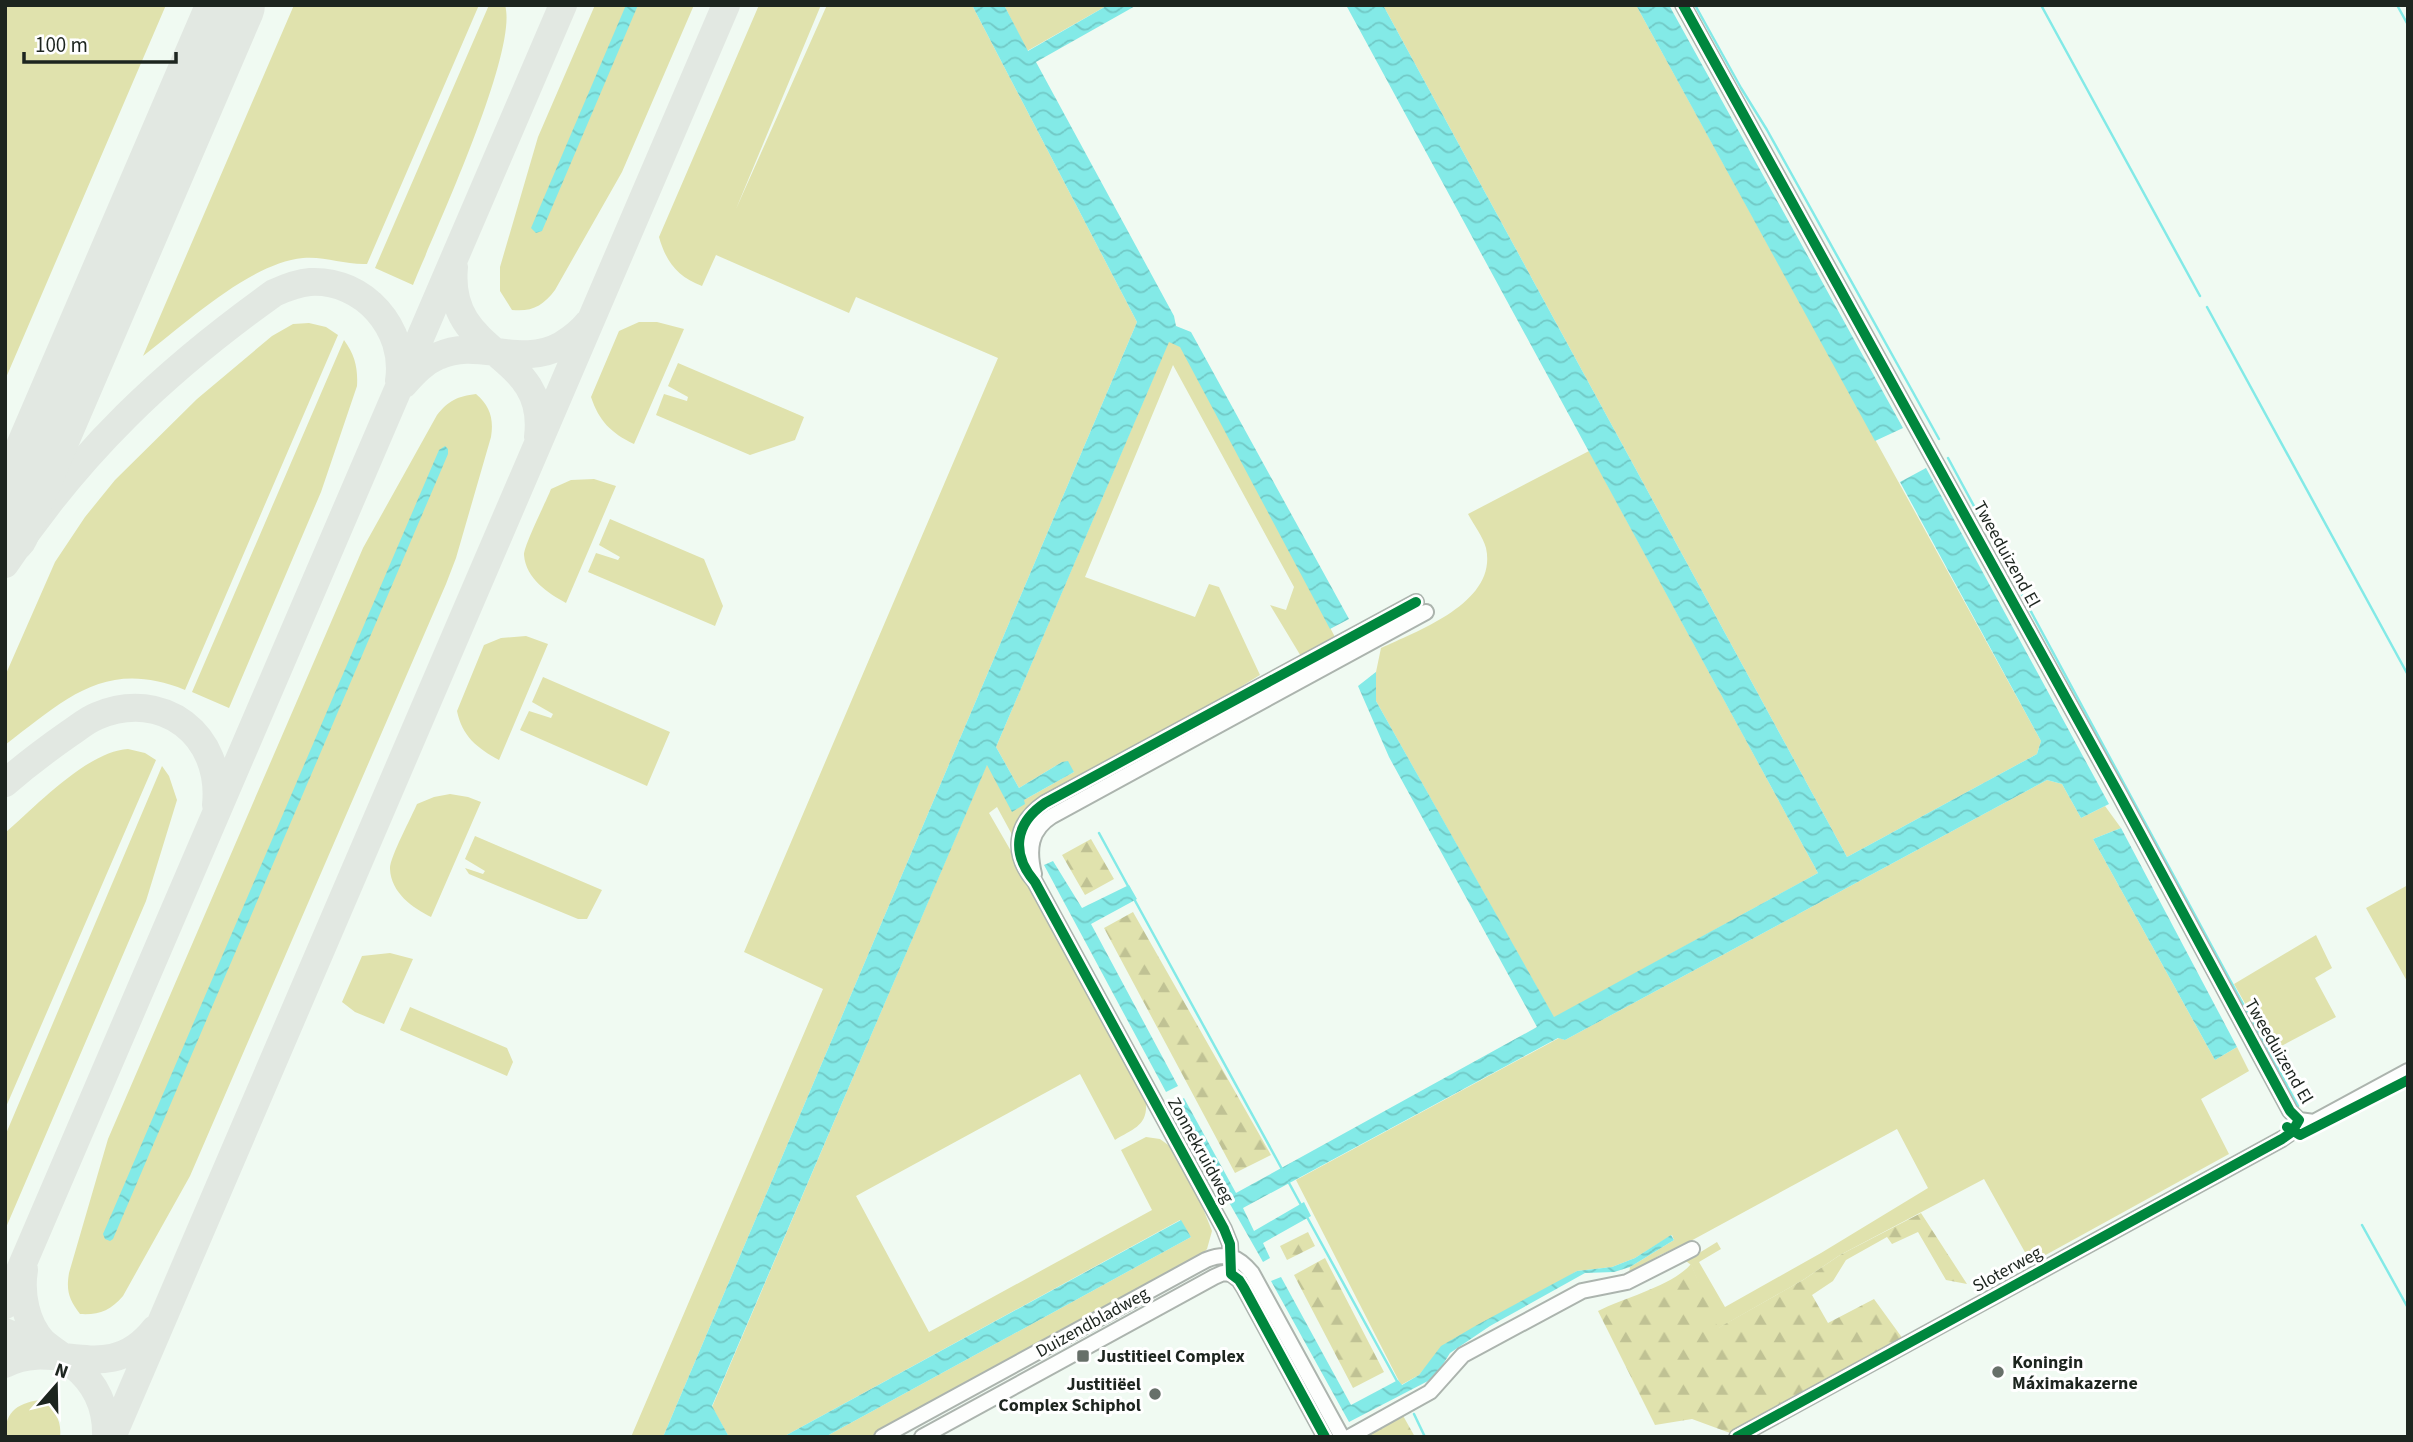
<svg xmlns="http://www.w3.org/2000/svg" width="2413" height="1442" font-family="'Source Sans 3',sans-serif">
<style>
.grass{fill:#e0e2ad}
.forest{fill:url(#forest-firs)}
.water{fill:url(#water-waves)}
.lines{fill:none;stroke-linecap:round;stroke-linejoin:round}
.stream{stroke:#83eae7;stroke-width:2.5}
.taxiway{stroke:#e2e8e2;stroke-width:28}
.runway{stroke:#e2e8e2;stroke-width:68}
.minor-casing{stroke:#acb4ae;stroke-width:18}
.minor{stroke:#fdfefd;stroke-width:14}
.cycleway-casing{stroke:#fff;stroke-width:15}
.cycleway{stroke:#00873e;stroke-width:10}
.poi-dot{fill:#677069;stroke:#fff;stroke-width:2.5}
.labels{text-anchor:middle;stroke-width:6;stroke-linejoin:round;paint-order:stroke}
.street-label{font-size:18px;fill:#1d251f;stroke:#fff}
.poi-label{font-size:18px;font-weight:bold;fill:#1d251f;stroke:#fff;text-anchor:start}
</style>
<defs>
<pattern id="forest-firs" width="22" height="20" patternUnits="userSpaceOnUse" patternTransform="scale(1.75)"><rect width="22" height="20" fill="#e0e2ad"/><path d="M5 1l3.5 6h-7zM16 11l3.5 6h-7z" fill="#c0c294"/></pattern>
<pattern id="water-waves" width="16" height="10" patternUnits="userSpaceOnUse" patternTransform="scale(1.75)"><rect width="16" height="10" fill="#83eae7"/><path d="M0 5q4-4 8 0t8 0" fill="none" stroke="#71c9c6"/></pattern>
</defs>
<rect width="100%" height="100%" fill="#f0faf2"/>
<path class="grass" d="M5 5H166L5 380Z
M294 5H479L367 264C345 265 325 256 303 258 250 263 185 324 143 356Z
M489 5H505C519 51 434 233 413 285L375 268Z
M595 5H694L622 172 555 290C543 306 532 312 512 310L500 291V267L538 137Z
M759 5H821L736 209 827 5H972L1137 322 663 1437H631L823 989 744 952 998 358 856 297 849 313 716 255 702 286C678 277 666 262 659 237Z
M1004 5H1108L1027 51Z
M1383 5H1636L2041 741 2037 754 1847 857Z
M639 322H657L684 329 634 444C611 433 599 421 591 397L619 331Z
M309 323 326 327 338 335 185 690C105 658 66 699 5 745V676L55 562 85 517 115 480 197 399 272 336 293 324Z
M1174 329 1336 639 1302 658 1270 605 1286 610 1294 587 1173 365 1085 577 1195 617 1209 584 1219 587 1260 675 1165 733 1036 803 1016 842 997 807 989 813 1015 858 1146 1102C1148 1126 1133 1129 1115 1140L1080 1074 856 1196 929 1332 1152 1210 1121 1150 1146 1137 1160 1139 1171 1147 1202 1206 1212 1231 1207 1249 1198 1259 873 1437H825L1191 1237 1180 1220 783 1437H729L712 1407 987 764 1024 800 1074 772 1062 762 1019 788 996 747Z
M344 340C355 355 358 368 357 386L321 492 229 708 192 692Z
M678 363 804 417 795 440 750 455 656 415 664 394 687 401 688 397 668 386Z
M476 394C490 406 494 419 491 437L456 558 446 584 190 1176 123 1296C110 1311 99 1315 80 1314 69 1300 66 1291 69 1273L108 1139 363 548 437 415C448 401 458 396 476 394Z
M1589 451 1818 873 1554 1018 1376 701V672L1381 648C1419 630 1498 602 1486 548 1483 537 1474 525 1468 514Z
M594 479 616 486 566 603C548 593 526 579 524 555 524 545 546 502 551 489L571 480Z
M610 519 704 559 723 606 715 626 588 572 596 553 618 560 620 557 599 545Z
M526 636 548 644 499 760C477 748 462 736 457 711L484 645 501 638Z
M543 677 670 732 647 786 520 730 529 711 551 718 553 714 532 702Z
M128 749 145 753 156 760 5 1109V833C36 806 88 751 128 749Z
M162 766 169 776 177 800 146 901 5 1230V1136Z
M2047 780 2062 784 2081 818 2105 806 2121 828 2093 839 2215 1060 2237 1047 2249 1071 2201 1099 2229 1154 2031 1263 1984 1179 1840 1255 1803 1280 1717 1329 1691 1265 1686 1261 1717 1242 1721 1249 1699 1262 1725 1307 1821 1253 1928 1188 1897 1129 1687 1243 1660 1255 1629 1274 1630 1267 1674 1240 1672 1235 1635 1258 1612 1267 1577 1271 1429 1363 1419 1375 1401 1385 1296 1180 1559 1038 1565 1040Z
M450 794 468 797 481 802 431 917C413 908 391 893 390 869 389 859 412 816 417 804L434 797Z
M475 836 602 890 587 919H578L469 874 465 868 483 874 485 871 465 859Z
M2408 885V983L2366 908Z
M2316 935 2332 968 2315 978 2336 1017 2272 1051 2234 984Z
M390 953 413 959 384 1024 355 1012 342 1002 362 956Z
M410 1007 507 1048 513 1062 507 1076 400 1030Z
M44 1399C55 1411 62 1421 60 1437H5C5 1409 19 1403 44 1399Z"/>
<path class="forest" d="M1091 839 1114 879 1085 895 1062 855Z
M1133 912 1271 1155 1235 1173 1104 928Z
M1921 1213 1967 1284 1946 1280 1918 1232 1892 1244 1887 1237 1846 1260 1833 1281 1812 1295 1828 1323 1874 1299 1903 1339 1730 1433 1692 1419 1655 1425 1598 1311C1626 1297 1672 1286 1691 1264L1718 1328 1803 1280 1840 1255Z
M1308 1232 1315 1246 1287 1260 1280 1246Z
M1325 1258 1384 1372 1353 1388 1294 1275Z
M1397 1405 1415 1437H1362Z"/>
<path class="water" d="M626 5H638L542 231 536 233 531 228Z
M972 5H1004L1028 51 1108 5H1137L1036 62 1174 316 1176 326 1191 332 1349 619 1330 629 1180 347 1169 342 996 747 1019 788 1062 762 1068 761 1074 772 1024 800 1025 804 1012 812 987 765 712 1406 729 1437H663L1137 322Z
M1346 5H1383L1847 857 2037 754 2041 741 1900 482 1926 468 2109 804 2081 818 2062 784 2047 780 1565 1040 1558 1038 1243 1208 1254 1231 1304 1202 1311 1216 1263 1243 1270 1258 1263 1262 1173 1104 1184 1098 1236 1193 1537 1027 1389 757 1358 686 1376 672V701L1554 1017 1818 873Z
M1636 5H1669L1903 428 1875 441Z
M445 446 448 449V454L113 1239 110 1241 105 1239 103 1234 439 450Z
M2121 828 2237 1047 2215 1060 2093 839Z
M1053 861 1082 908 1129 885 1137 899 1091 924 1178 1086 1166 1092 1044 865Z
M1181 1220 1191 1237 825 1437H783Z
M1671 1235 1674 1240 1630 1267 1614 1272 1585 1273 1490 1326 1450 1353 1442 1366 1428 1381 1349 1422 1271 1281 1281 1277 1351 1405 1398 1380 1402 1385 1419 1375 1441 1346 1477 1325 1577 1271 1612 1267 1635 1258Z"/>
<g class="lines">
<path class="stream" d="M1695 5 1741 88 1767 130 1939 439
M2041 5 2200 296
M2397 5 2408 25
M2207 307 2408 675
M1948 458 2298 1106
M1099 833 1129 888
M1133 897 1283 1171
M1289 1183 1301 1205
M1307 1217 1398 1383
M2362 1225 2408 1308
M1414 1414 1425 1437"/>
<path class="taxiway" d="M454 267C445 359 549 349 538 437
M404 384C414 373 424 362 438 356 478 337 519 369 562 345 571 339 580 333 587 324
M5 564C79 452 165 371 274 293 285 288 297 283 310 282 364 279 407 329 399 381
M5 783C26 765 47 749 70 733 79 727 87 720 97 716 163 688 223 735 216 805
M24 1270C20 1294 26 1324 43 1342 52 1350 64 1357 73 1365 96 1383 107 1408 106 1437
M5 1305 563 5
M5 1332 51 1352
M5 1364C55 1337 108 1389 155 1329
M112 1437 726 5"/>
<path class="runway" d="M5 531 231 5"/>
<g class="minor-casing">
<path id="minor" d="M1683 5 2120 796 2290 1111 2299 1120
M1034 874C1028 849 1030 830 1052 816L1426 612
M2299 1120 2314 1122 2408 1071
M882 1437 1206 1260C1227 1252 1238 1256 1252 1273L1342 1437
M922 1437 1214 1277 1223 1273 1231 1274
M1325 1437 1244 1288 1239 1280 1231 1274 1230 1244 1224 1229 1035 882C1011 854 1014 824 1045 803L1416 602
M1349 1437 1430 1392 1463 1355 1582 1291 1627 1282 1692 1249
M1737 1437 2282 1139 2292 1132 2299 1120"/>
</g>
<use href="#minor" class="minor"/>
<g class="cycleway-casing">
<path id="cycleway" d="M1683 5 2120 796 2290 1111 2299 1120 2292 1132 2282 1139 1737 1437
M2287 1127 2300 1135 2408 1080
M1325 1437 1244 1288 1239 1280 1231 1274 1230 1244 1224 1229 1035 882C1011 854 1014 824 1045 803L1416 602"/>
</g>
<use href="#cycleway" class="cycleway"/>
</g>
<g class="poi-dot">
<rect x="1076" y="1349" width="14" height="14" rx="3.5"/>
<circle cx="1998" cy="1372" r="7"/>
<circle cx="1155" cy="1394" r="7"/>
</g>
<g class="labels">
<g class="street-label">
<text transform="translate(2007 554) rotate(61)" y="6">Tweeduizend El</text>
<text transform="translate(2279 1051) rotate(60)" y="6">Tweeduizend El</text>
<text transform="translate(1201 1150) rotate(61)" y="6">Zonnekruidweg</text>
<text transform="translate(2007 1269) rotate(-29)" y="6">Sloterweg</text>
<text transform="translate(1092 1322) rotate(-29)" y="6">Duizendbladweg</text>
</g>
<g class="poi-label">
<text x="1097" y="1362">Justitieel Complex</text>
<text x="2012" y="1368">Koningin<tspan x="2012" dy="21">Máximakazerne</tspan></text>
<text x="1141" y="1390" text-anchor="end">Justitiëel<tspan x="1141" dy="21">Complex Schiphol</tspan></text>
</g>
</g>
<rect width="2413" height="1442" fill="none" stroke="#1d251f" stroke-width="14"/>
<g transform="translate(56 1386) rotate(20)" stroke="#ffffff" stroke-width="5" paint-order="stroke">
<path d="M0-5L12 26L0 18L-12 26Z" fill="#1d251f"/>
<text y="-10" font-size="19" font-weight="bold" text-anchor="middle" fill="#1d251f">N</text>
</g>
<path d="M24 52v10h152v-10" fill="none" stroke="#1d251f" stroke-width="3.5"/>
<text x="35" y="52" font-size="21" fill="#1d251f" stroke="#ffffff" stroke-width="5" paint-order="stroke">100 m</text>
</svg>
